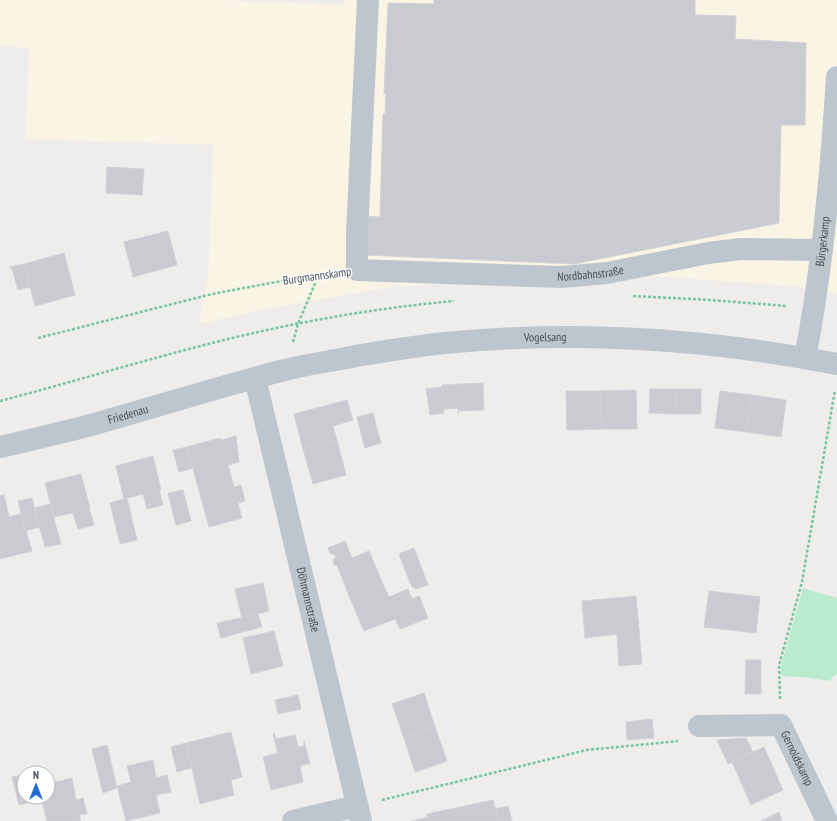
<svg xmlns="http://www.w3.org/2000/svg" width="837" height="821" font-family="'PT Sans Narrow',sans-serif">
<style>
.commercial{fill:#faf4e4}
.green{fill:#bbebce}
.building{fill:#c9cbd1;stroke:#d0d2d7}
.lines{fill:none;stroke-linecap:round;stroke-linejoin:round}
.path{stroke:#75c79f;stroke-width:2.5;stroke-dasharray:3 2;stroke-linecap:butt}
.minor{stroke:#bdc6ce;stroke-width:22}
.labels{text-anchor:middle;stroke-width:3;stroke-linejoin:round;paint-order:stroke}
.street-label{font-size:12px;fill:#454f58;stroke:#fff}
</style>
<rect width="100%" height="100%" fill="#efecec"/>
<path class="commercial" d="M0 0H220L345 5V0H837V295L795 286 649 276 477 281 390 287 256 311 199 324 208 278 213 145 25 139 29 48 0 46Z"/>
<path class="green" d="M803 588 837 598V673L829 681 803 677 781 676V665Z"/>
<path class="building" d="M434 0H695V15L736 16 735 39 806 43 805 125H781L779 223 574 264 365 255 366 216 380 217 383 114H385L386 94H384L388 3 434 4Z
M107 167 144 169 142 195 106 193Z
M168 231 177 265 133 277 124 242Z
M64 253 75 295 35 306 24 264Z
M24 264 30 287 18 290 12 268 10 269V267Z
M483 383 484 410 458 411V414V408L444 409 443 415 442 385Z
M442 387 443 413 430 415 426 389Z
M650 389H676L674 414 649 413Z
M676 389H701V414H674Z
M636 390 637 429H602L600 391Z
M566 391H600L602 429 567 430Z
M720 391 752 395 746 432 715 428Z
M752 395 786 400 781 437 746 432Z
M347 400 353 420 333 426 337 440 303 449 294 414Z
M373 413 377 429 361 433 357 417Z
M377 429 381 443 365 448 361 433Z
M236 436 239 462 228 465 234 487 241 485 245 501 238 503 242 518 209 527 187 447 220 438 221 440Z
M337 440 346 475 313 484 303 449Z
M187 447 193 468 179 472 173 450Z
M153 456 161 490H159L163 505 147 509 143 494 124 499 116 466Z
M81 474 90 508H89L94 525 78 529 73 513 54 517 45 483Z
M183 490 191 521 176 525 168 493Z
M4 495 9 517 21 514 32 551 0 559V496Z
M32 498 39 527 25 531 18 501Z
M127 498 137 540 120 544 110 503Z
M50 504 61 544 45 547 34 508Z
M345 541 352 558 369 551 383 584 350 598 337 565 335 566 333 561 336 556 330 553 328 548Z
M414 548 422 569 407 575 399 554Z
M422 569 428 585 415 589 414 587H412L407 575Z
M263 583 269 611 242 618 235 589Z
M383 584 389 597 408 589 412 599 419 596 428 618 400 629 395 619 364 631 350 598Z
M709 591 760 597 756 633 704 627Z
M636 596 642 664 619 666 617 634 585 638 582 601Z
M258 614 262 627 221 638 217 623Z
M274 631 283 666 251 674 243 638Z
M746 660H761V694H745Z
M424 693 435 727 404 738 392 704Z
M298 695 301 709 278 714 275 700Z
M652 719 654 738 627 740 626 722Z
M435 727 447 761 415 772 404 738Z
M231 732 242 777 231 780 234 795 200 804 186 743Z
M274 733 276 739 295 735 298 747 304 746V741L310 763 300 766 303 782 271 790 263 757 278 753 273 734Z
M746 738 753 752 728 764 717 740Z
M186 743 191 768 177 772 171 747Z
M107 745 117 788 103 793 92 749Z
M764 747 783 790 751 805 732 762Z
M153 760 156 778 167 775 171 792 156 795 160 813 126 821 117 786 131 782 127 766Z
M24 775V797H30L32 802 19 805 12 777Z
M72 778 76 800 83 798 87 814 79 815 81 821H47L41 797H48V784Z
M493 800 499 821H411L428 817 427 814Z
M508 806 512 821H499L496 809Z
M779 812 782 821H761Z"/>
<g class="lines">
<path class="path" d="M633 296 710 300 787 306
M38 338 212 294 319 274 331 273
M293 342 298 324 319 274
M0 401C76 381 151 358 228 339 302 321 377 308 454 301
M780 699 779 665 802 582 835 390
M382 800 587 750 678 741"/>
<g class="minor">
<path id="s1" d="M368 0 357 233V270L562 277 607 273 708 253 741 249 822 250"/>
<path id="s2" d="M805 358C823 265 831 171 837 77"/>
<path id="s3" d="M255 378 361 821"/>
<path id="s4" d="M0 447C30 440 61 433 91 425 156 407 220 386 285 370 308 364 333 361 356 356 386 351 415 346 445 343 576 330 708 339 837 364"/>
<path id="s5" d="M699 726 781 725 827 821"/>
<path d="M293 821 357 806"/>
</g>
</g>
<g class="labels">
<g class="street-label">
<text dy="4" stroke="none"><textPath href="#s2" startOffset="118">Bürgerkamp</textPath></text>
<text dy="4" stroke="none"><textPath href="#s1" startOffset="504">Nordbahnstraße</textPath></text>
<text transform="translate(317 276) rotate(-8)" y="4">Burgmannskamp</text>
<text dy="4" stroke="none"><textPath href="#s4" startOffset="558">Vogelsang</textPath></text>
<text dy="4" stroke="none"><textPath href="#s4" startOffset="132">Friedenau</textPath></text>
<text dy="4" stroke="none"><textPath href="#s3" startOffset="228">Döhmannstraße</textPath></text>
<text dy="4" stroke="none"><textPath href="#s5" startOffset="119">Gernoldskamp</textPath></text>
</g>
</g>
<g transform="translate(36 785)"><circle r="19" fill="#ffffff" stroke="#b5b9bc"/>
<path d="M0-3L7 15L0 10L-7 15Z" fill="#226dd3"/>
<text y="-6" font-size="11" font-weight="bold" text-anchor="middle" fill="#454f58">N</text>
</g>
</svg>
